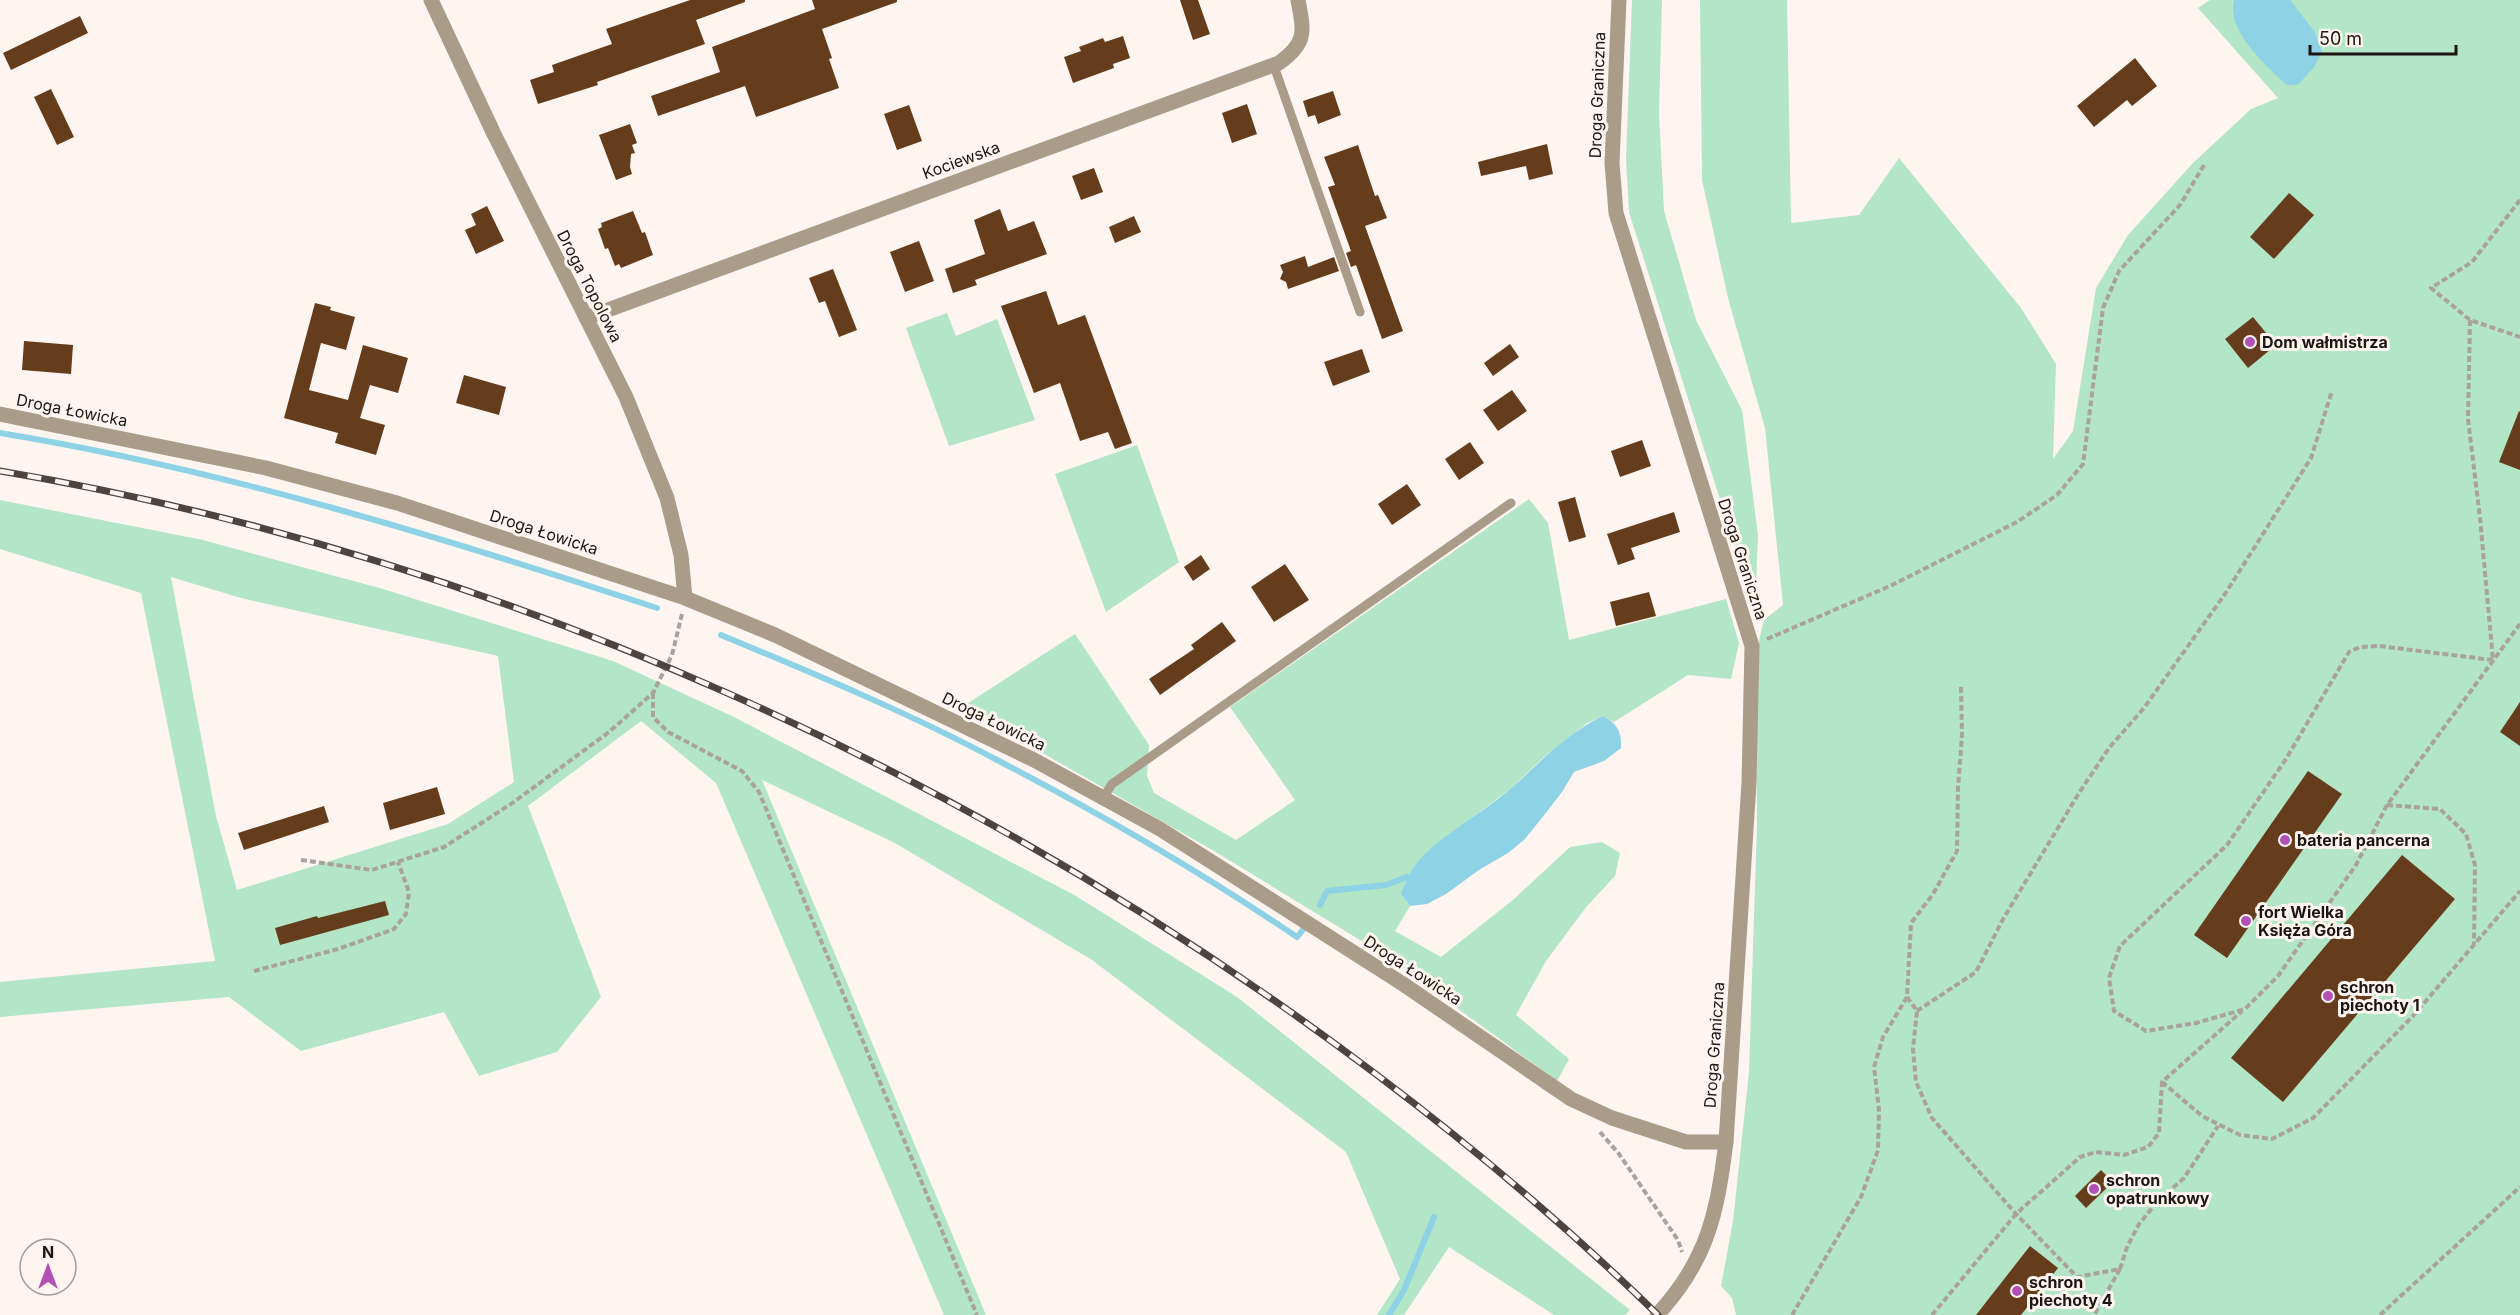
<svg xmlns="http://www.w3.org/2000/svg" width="2520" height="1315" font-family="Inter,sans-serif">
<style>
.green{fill:#b3e5c7;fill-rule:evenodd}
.water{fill:#8ed3e5}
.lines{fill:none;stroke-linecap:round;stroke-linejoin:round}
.stream{stroke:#8ed3e5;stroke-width:6}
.building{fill:#653d1c}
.path{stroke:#aaa29d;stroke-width:4;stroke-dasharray:6 3;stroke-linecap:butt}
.service{stroke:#aa9c88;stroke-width:9}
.minor{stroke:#aa9c88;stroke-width:15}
.tertiary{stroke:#aa9c88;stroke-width:15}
.rail-casing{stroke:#4c4440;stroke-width:7}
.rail{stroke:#fef5f0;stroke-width:4.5;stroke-dasharray:14;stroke-linecap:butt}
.poi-dot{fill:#b350b6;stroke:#fef5f0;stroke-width:2}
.labels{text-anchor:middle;stroke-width:6;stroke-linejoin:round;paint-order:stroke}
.street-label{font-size:16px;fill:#1c1511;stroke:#fef5f0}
.poi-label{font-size:16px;font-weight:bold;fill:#1c1511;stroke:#fef5f0;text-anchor:start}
</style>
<rect width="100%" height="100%" fill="#fef5f0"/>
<path class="green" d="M1632 0H1662L1659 113 1664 211 1696 320 1742 410 1758 535 1755 610 1629 212 1626 159Z
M1700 0H1787L1791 223 1859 215 1899 158 2021 308 2056 364 2053 459 2073 431 2096 288 2128 235 2192 164 2251 109 2278 98 2198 8 2210 0H2520V1315H1736L1732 1298 1721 1286 1733 1221 1749 1072 1757 823 1756 701 1750 677 1764 620 1783 605 1765 428 1728 298 1702 180Z
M947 313 956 336 997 319 1035 420 949 446 906 328Z
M1137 445 1179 562 1106 612 1055 474Z
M1529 499 1548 523 1569 640 1726 599 1739 643 1731 679 1688 675 1614 722 1603 716 1587 723 1544 757 1510 789 1441 841 1401 894 1410 906 1395 931 1441 957 1514 899 1570 847 1602 842 1620 853 1615 876 1587 906 1546 961 1516 1015 1569 1059 1557 1081 1383 954 1214 851 962 707 1075 634 1149 745 1147 776 1154 793 1236 840 1295 800 1230 707Z
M0 500 203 540 383 589 613 661 734 717 1076 896 1237 997 1630 1310 1625 1315H1554L1449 1247 1404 1315H1377L1400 1279 1346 1152 1092 960 895 843 762 780 986 1315H944L716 783 641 721 528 806 601 997 557 1052 479 1076 444 1012 301 1051 229 997 0 1017V982L215 961 141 593 0 549ZM171 577 241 598 498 656 514 782 448 824 237 890 216 816Z"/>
<path class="water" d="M2234 0H2290L2315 32 2322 52 2314 67 2298 85H2286C2266 65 2226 31 2234 0Z
M1603 716C1617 723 1622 732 1621 748L1604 761 1574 772 1562 792 1541 819 1524 840 1508 853 1479 870 1446 894 1427 904 1410 906 1401 894C1406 881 1411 869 1421 858 1446 832 1481 814 1509 790 1539 764 1566 733 1603 716Z"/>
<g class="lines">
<path class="stream" d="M0 433C225 470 441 537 657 608
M721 635C815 674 909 713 999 761 1101 814 1201 872 1297 937L1305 927
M1320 905 1327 891 1386 885 1407 877
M1389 1315 1404 1290 1434 1217"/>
</g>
<path class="building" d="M690 0H745V2L696 20 705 44 597 82 598 85 538 104 530 80 554 72 552 65 612 44 606 29Z
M812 0H897V2L822 29 832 58 829 59 839 88 756 117 745 86 658 116 651 96 720 72 712 47 815 9Z
M1180 0H1198L1210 34 1193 40Z
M80 16 88 33 11 70 3 53Z
M1123 36 1130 58 1113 64 1114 68 1073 83 1064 57 1081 51 1079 47 1103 38 1105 42Z
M2135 58 2157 86 2132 106 2127 100 2094 127 2077 106Z
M51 89 74 137 57 145 34 97Z
M1333 91 1341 115 1318 124 1315 115 1308 117 1303 101Z
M1247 104 1257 134 1232 143 1222 113Z
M909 105 922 141 897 150 884 114Z
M630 124 637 143 632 145 635 153 631 154 630 167 632 174 616 180 599 135Z
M1547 144 1553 174 1529 180 1526 166 1481 176 1478 162Z
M1358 145 1375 196 1378 195 1387 218 1365 226 1403 331 1382 339 1356 265 1351 267 1346 253 1351 251 1328 187 1335 185 1324 157Z
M1094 168 1103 192 1081 200 1072 176Z
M2289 193 2314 215 2274 259 2250 237Z
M487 206 504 241 476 254 465 230 476 225 471 214Z
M1000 209 1008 231 1034 221 1047 254 975 280 977 285 953 293 945 269 985 254 974 220Z
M633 211 642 233 645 232 653 255 621 268 619 264 615 266 608 248 605 249 598 229 602 227 601 223Z
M1134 216 1141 232 1115 243 1109 227Z
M919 241 934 281 905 292 890 252Z
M1305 256 1308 267 1334 257 1339 271 1288 289 1286 282 1280 279 1283 272 1280 265Z
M833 269 857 330 839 337 825 301 819 303 809 278Z
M1046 291 1058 325 1085 315 1132 443 1115 449 1108 432 1080 441 1060 383 1034 393 1001 306Z
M315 303 331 307 330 310 355 317 346 350 321 343 309 390 348 400 363 345 408 358 398 393 370 385 360 418 385 425 376 455 335 443 338 433 284 418Z
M2253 317 2276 345 2248 368 2225 339Z
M24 341 73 345 71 374 22 370Z
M1510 344 1519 357 1493 376 1484 363Z
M1362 349 1370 372 1333 386 1324 362Z
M464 375 506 387 499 415 456 403Z
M1512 390 1527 411 1498 431 1483 410Z
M2519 411 2520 412V470L2499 462Z
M1642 440 1651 466 1620 477 1611 451Z
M1470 442 1484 463 1459 480 1445 459Z
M1407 484 1421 505 1392 525 1378 504Z
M1575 497 1586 537 1569 542 1558 502Z
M1674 512 1680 532 1631 548 1635 559 1618 565 1607 534Z
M1201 555 1210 569 1193 581 1184 567Z
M1285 564 1309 600 1274 622 1251 587Z
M1649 592 1656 616 1616 626 1610 602Z
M1222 622 1236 641 1160 695 1149 679 1194 649 1191 645Z
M2520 702V746L2500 732Z
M2308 771 2342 794 2227 958 2194 935Z
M437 787 445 814 390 830 383 803Z
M324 806 329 822 244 850 238 833Z
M2402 855 2455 899 2283 1102 2231 1058Z
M385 901 389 915 280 945 275 928 317 916 318 918Z
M2101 1170 2113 1182 2086 1208 2075 1196Z
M2030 1246 2058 1268 2021 1315H1976Z"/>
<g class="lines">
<path class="path" d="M2520 200 2472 262 2431 288 2470 320 2520 337
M2470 320 2468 419 2480 518 2493 660
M1767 639 1890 586 2017 522 2057 495 2083 464 2103 308 2119 271 2180 205 2204 165
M2493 660 2379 646 2360 647 2349 652 2286 759 2227 845 2120 946 2109 978 2114 1011 2146 1031 2196 1023 2245 1009 2278 976 2356 865 2387 805 2520 624
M653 693V717L668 732 742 771 759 792 977 1315
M2387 805 2440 809 2466 834 2475 865 2474 944
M301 860 372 870 444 847 511 804 609 732 653 693 672 655 682 614
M254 971 338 949 394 929 406 914 409 892 398 862
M1907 997 1917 1011 1913 1049 1916 1082 1932 1118 2016 1214 2077 1277 2120 1269 2094 1315
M1917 1011 1976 972 2003 919 2079 793 2109 748 2144 708 2225 594 2311 458 2332 391
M2162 1082 2202 1116 2240 1135 2272 1139 2313 1118 2413 1016 2520 891
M1600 1132 1619 1154 1678 1240 1682 1252
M2120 1269 2127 1247 2139 1224 2157 1202 2184 1178 2218 1126
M1792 1315 1861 1197 1878 1150 1879 1109 1874 1067 1883 1037 1907 997 1911 923 1933 894 1957 851 1958 787 1962 736 1961 686
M1932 1315 2016 1214 2080 1157 2096 1152 2124 1155 2148 1147 2159 1133 2162 1082 2242 1011
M2380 1315 2520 1187"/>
<path class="service" d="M1274 66 1360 312
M1103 798 1112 784 1511 503"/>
<path class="minor" d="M431 0 494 134 626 397 667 498 681 555 685 598
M586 318 1279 63C1307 43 1304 32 1298 0
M0 414 266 468 397 503 685 598 775 635 1034 760 1160 829 1403 984 1571 1099 1612 1118 1686 1142H1726"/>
<path class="tertiary" d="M1619 0 1612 163 1616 213 1752 646 1749 783 1726 1142C1717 1213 1708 1260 1657 1315"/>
<g class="rail-casing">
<path id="rail" d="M0 471C492 554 980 775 1377 1075 1475 1149 1570 1229 1658 1315"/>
</g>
<use href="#rail" class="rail"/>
</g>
<g class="poi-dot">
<circle cx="2250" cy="342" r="6"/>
<circle cx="2285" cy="840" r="6"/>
<circle cx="2246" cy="921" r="6"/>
<circle cx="2328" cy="996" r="6"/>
<circle cx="2094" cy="1189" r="6"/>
<circle cx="2017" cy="1291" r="6"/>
</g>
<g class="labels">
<g class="street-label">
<text transform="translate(1597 95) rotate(-88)" y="6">Droga Graniczna</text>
<text transform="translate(961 160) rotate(-20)" y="6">Kociewska</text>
<text transform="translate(590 286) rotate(63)" y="6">Droga Topolowa</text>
<text transform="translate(72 410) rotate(11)" y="6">Droga Łowicka</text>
<text transform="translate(544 532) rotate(18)" y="6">Droga Łowicka</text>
<text transform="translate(1743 559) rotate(72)" y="6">Droga Graniczna</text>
<text transform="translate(994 721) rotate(26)" y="6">Droga Łowicka</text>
<text transform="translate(1413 970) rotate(33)" y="6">Droga Łowicka</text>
<text transform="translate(1714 1045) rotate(-86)" y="6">Droga Graniczna</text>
</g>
<g class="poi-label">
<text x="2262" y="348">Dom wałmistrza</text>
<text x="2297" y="846">bateria pancerna</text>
<text x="2258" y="918">fort Wielka<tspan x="2258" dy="18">Księża Góra</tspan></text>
<text x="2340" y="993">schron<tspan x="2340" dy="18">piechoty 1</tspan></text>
<text x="2106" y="1186">schron<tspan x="2106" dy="18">opatrunkowy</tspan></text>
<text x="2029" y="1288">schron<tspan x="2029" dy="18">piechoty 4</tspan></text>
</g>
</g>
<g transform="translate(48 1267)"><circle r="28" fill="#fef5f0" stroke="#a49b97" stroke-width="1.5"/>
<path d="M0-4.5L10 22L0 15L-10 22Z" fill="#b350b6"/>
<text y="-9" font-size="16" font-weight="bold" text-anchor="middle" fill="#1c1511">N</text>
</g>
<path d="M2310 45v9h146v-9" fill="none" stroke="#1c1511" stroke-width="3"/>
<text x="2319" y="45" font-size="18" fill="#1c1511" stroke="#fef5f0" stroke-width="4.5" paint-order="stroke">50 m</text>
</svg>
